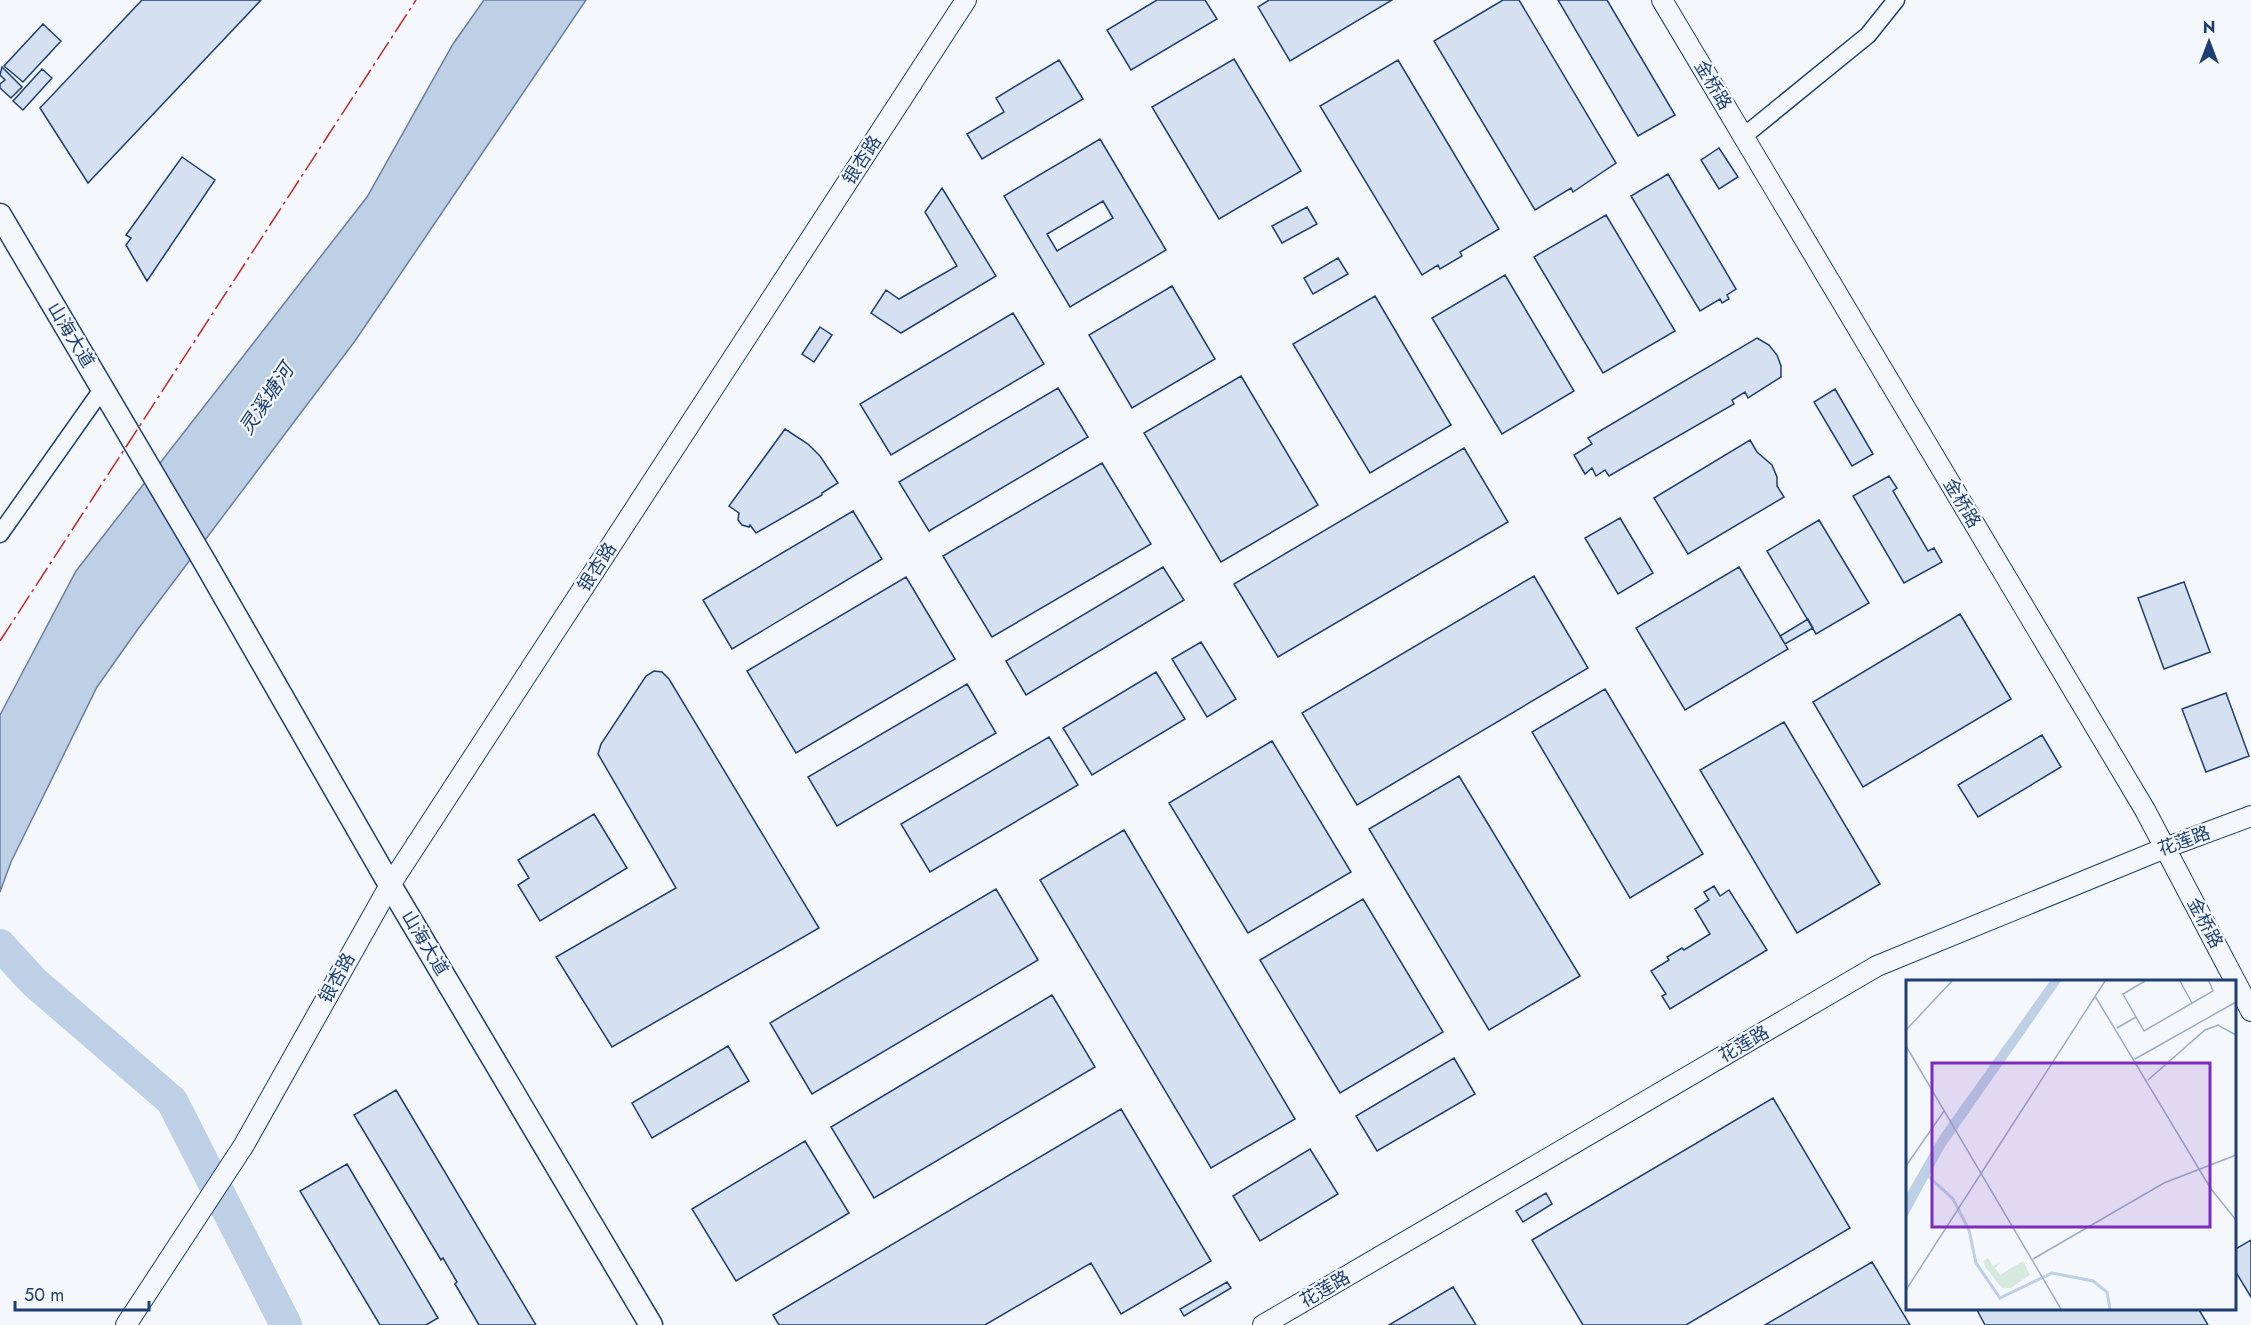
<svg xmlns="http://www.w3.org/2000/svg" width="2251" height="1325" font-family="Jost,'Noto Sans SC',sans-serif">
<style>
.water{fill:#bed0e5;stroke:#687fa3;stroke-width:1.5}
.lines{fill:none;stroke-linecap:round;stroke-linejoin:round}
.river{stroke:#bed0e5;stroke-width:32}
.building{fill:#d5e0f0;stroke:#1d3f73;stroke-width:1.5;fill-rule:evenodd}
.minor-casing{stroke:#1d3f73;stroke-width:19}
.tertiary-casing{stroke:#1d3f73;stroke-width:22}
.secondary-casing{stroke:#1d3f73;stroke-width:25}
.minor{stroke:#f4f7fb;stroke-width:16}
.tertiary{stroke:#f4f7fb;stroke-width:20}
.secondary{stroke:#f4f7fb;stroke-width:22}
.power{stroke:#c62828;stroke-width:1.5;stroke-dasharray:21 4.5 3 4.5;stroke-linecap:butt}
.labels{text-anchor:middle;stroke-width:4.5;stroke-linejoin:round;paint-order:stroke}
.street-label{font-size:18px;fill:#1d3f73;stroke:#f4f7fb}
.water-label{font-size:20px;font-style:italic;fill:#1d3f73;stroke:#f4f7fb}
.inset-river{fill:none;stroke:#bed0e5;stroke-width:3}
.inset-road{fill:none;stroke:#9eadc5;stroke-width:1.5}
.view{fill:#7b2cbf;fill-opacity:0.15;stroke:#7b2cbf;stroke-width:3}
.inset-edge{fill:none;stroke:#1d3f73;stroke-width:3}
</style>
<rect width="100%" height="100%" fill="#f4f7fb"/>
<path class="water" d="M484 0H586L355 341 138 629 97 687 11 862 0 892V715L76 571 367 197 453 44Z"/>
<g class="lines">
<path class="river" d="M0 945 34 982 172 1101 286 1325"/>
</g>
<path class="building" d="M142 0H261L88 183 40 108Z
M1157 0H1205L1217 19 1131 70 1107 30Z
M1269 0H1392L1290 61 1258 7Z
M1503 0H1519L1616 163 1573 192 1571 188 1535 210 1434 41Z
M1558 0H1607L1675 115 1638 136Z
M43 24 61 41 23 82 4 66Z
M1234 59 1301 171 1219 219 1152 107Z
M1059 60 1083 99 982 159 967 134 1004 112 996 98Z
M1398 60 1499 229 1460 252 1462 256 1440 269 1438 265 1422 275 1320 106Z
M2 67 22 87 11 98 0 88V84L5 80 0 75Z
M42 69 52 78 23 110 13 101Z
M1100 139 1166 250 1070 307 1004 196ZM1103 201 1113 218 1057 251 1047 234Z
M1719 148 1738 177 1719 189 1701 160Z
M182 157 215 180 147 281 126 245 131 238 126 235Z
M1668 174 1736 289 1727 295 1729 299 1722 303 1720 299 1700 311 1631 196Z
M942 188 996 276 901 333 871 313 886 290 899 299 957 266 925 212Z
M1307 207 1317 224 1282 243 1272 226Z
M1606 215 1675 331 1603 373 1534 257Z
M1338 258 1348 274 1313 294 1304 278Z
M1505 275 1574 391 1502 434 1432 318Z
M1172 286 1215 359 1132 408 1089 335Z
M1375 296 1451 425 1370 473 1293 344Z
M1013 313 1044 364 891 455 860 404Z
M820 327 832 335 814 362 802 354Z
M1757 338 1769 345 1777 355 1781 366V377L1748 398 1745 392 1732 400 1734 404 1609 476 1605 470 1596 476 1592 468 1585 474 1574 455 1592 444 1588 438Z
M1241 376 1318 505 1221 562 1144 433Z
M1058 388 1088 437 929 531 899 482Z
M1835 389 1873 454 1852 466 1814 402Z
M785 429 808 444 820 456 838 483 822 493V495L756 533 750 525 749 527 742 525 738 520 739 513 729 506Z
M1750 440 1757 452 1772 465 1777 477V486L1784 497 1688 554 1654 498Z
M1464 448 1508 522 1278 657 1234 584Z
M1102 463 1151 544 992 637 943 556Z
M1889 476 1897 488 1893 491 1928 551 1934 548 1942 562 1904 583 1853 496Z
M853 511 882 559 732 649 703 600Z
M1620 518 1653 573 1618 594 1585 538Z
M1819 520 1869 603 1816 634 1767 551Z
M1163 567 1184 600 1026 695 1006 661Z
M1739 567 1788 649 1685 710 1636 628Z
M1534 576 1588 668 1357 805 1302 713Z
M906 577 955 659 796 753 747 671Z
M2184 582 2210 652 2164 669 2138 598Z
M1960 614 2011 699 1863 787 1813 702Z
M1808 619 1813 628 1785 644 1780 636Z
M1201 642 1236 699 1207 717 1172 659Z
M654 671 662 672 669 679 819 928 612 1047 556 957 676 888 598 754 601 744 646 676Z
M1156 672 1185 719 1092 775 1063 728Z
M967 684 996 733 837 826 808 777Z
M1605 689 1703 854 1630 898 1532 732Z
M2226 693 2249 756 2206 772 2182 709Z
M1784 722 1880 884 1797 933 1700 770Z
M2042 735 2061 767 1978 817 1958 785Z
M1049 737 1078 785 930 872 901 824Z
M1272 741 1351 872 1248 933 1169 803Z
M1459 776 1580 976 1489 1030 1369 829Z
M594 814 627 868 540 921 518 885 529 878 518 860Z
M1124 830 1295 1119 1211 1168 1040 880Z
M1714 886 1720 896 1729 890 1767 950 1670 1009 1662 996 1666 994 1651 971 1669 960 1667 957 1682 948 1684 950 1710 934 1695 909 1709 900 1704 892Z
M996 889 1038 960 812 1094 770 1023Z
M1363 899 1443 1032 1340 1093 1260 960Z
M1052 995 1095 1067 874 1198 831 1127Z
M728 1046 749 1081 652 1138 632 1103Z
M1454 1058 1475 1094 1377 1151 1356 1116Z
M396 1090 536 1325H479L455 1284 457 1282 443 1258 441 1260 354 1115Z
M1773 1098 1850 1228 1686 1325H1583L1532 1240Z
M1121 1109 1211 1261 1121 1314 1091 1263 985 1325H779L773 1315Z
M805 1141 849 1213 736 1281 692 1209Z
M1310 1149 1338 1194 1260 1241 1233 1196Z
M347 1164 438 1318 426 1325H380L300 1191Z
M1546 1193 1552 1204 1523 1222 1516 1211Z
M2251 1240V1297L2234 1269V1250Z
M1872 1262 1910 1325H1765Z
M1227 1282 1231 1288 1184 1316 1180 1309Z
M1453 1287 1476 1325H1389Z
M1976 1308H2198L2208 1325H1985Z"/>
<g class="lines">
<g class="minor-casing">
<path id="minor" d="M1744 136 1868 35 1896 0
M0 534 103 388"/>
</g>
<g class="tertiary-casing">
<path id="tertiary" d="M1662 0 2145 810 2251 1011
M126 1325 244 1145 390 885 966 0
M1263 1325 1877 966 2165 848 2251 816"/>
</g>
<g class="secondary-casing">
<path id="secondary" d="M0 215 203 559 390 885 651 1325"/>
</g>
<use href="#minor" class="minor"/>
<use href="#tertiary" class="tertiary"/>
<use href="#secondary" class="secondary"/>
<path class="power" d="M0 641 416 0"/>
</g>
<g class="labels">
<g class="street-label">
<text transform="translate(1713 85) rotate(59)" y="6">金桥路</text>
<text transform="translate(862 160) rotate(-57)" y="6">银杏路</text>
<text transform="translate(71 335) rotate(59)" y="6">山海大道</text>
<text transform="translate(1962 503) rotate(59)" y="6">金桥路</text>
<text transform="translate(597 567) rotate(-57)" y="6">银杏路</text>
<text transform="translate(2184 841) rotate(-20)" y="6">花莲路</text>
<text transform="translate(2205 923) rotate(62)" y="6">金桥路</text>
<text transform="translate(425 943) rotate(59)" y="6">山海大道</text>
<text transform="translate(337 978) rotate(-61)" y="6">银杏路</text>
<text transform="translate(1744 1044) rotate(-30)" y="6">花莲路</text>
<text transform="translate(1325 1289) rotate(-30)" y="6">花莲路</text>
</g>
<g class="water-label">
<text transform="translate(266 399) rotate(-56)" y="7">灵溪塘河</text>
</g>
</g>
<g transform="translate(1906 980)">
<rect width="330" height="330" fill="#f4f7fb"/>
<path d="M82 278 87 286 94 283 89 288 94 295 117 281 124 295 105 308H96L80 288 77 281Z" fill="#d7e8df"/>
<path d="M144 1H155L38 168 0 239V215L35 154Z" fill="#bed0e5"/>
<path class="inset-river" d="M21 195 47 219 63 250 70 283 94 318 146 293 187 301 201 312 204 329"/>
<path class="inset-road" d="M239 1 217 14 238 51 307 11 303 1M274 1 286 23M189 16 305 209 330 240M211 48 230 37M0 50 46 1M0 66 155 329M229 79 330 22M242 100 299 50 312 45 330 55M0 186 38 131M127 279 258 203 330 175M0 310 199 1"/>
<path class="view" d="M26 83H304V247H26Z"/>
<rect width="330" height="330" class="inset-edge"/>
</g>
<g transform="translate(2209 42)" stroke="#f4f7fb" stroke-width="4.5" paint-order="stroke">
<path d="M0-4.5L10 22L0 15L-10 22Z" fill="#1d3f73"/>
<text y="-9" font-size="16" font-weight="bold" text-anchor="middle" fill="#1d3f73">N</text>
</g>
<path d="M15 1301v9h134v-9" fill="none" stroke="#1d3f73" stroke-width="3"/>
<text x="24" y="1301" font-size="18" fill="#1d3f73" stroke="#f4f7fb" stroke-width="4.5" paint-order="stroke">50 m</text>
</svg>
